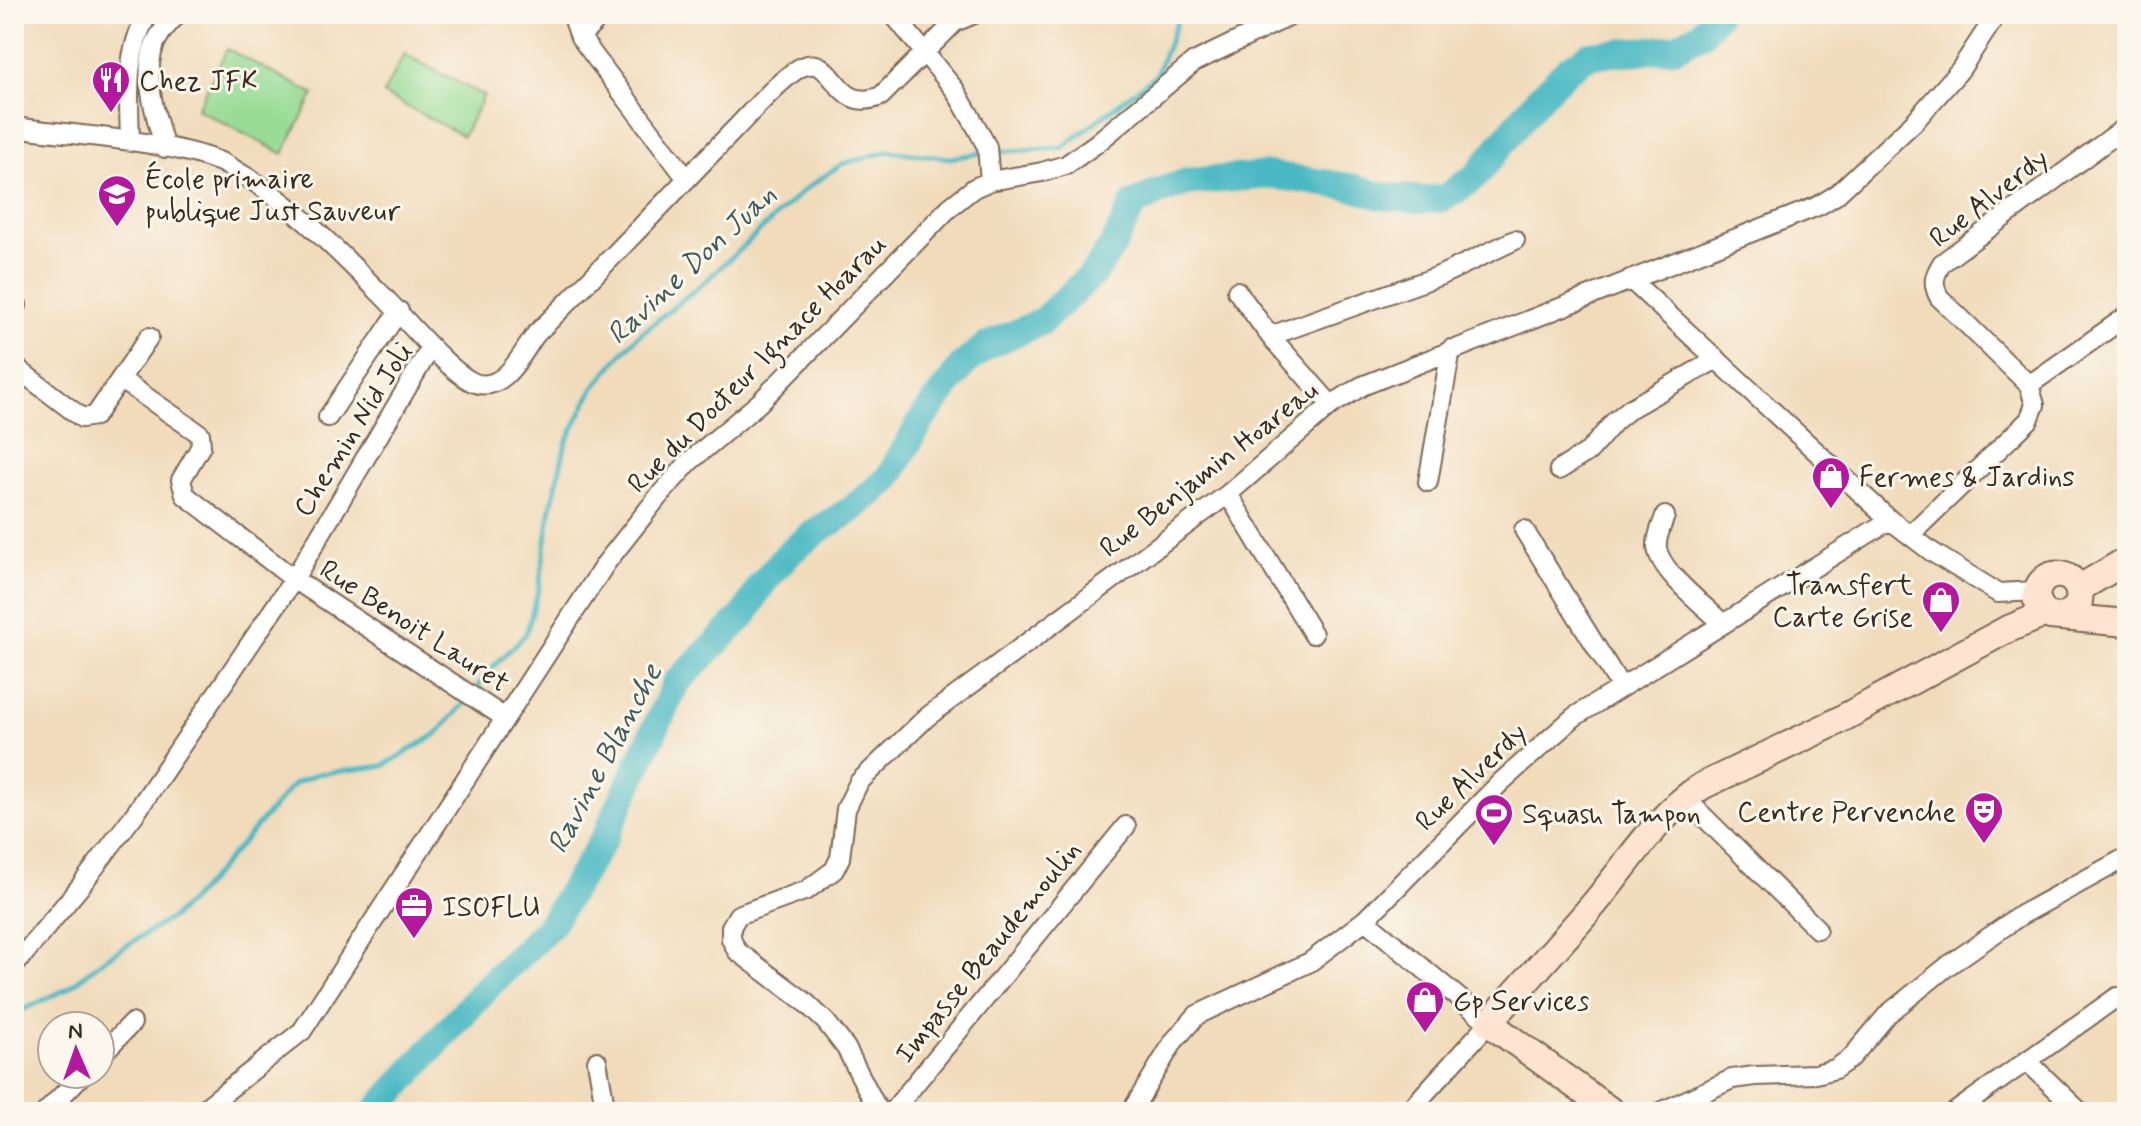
<svg xmlns="http://www.w3.org/2000/svg" width="2141" height="1126" font-family="Mynerve,sans-serif">
<style>
.green{fill:#98dc95;stroke:#6a835a;stroke-width:2}
.lines{fill:none;stroke-linecap:round;stroke-linejoin:round}
.stream{stroke:#4bb9c4;stroke-width:5}
.river{stroke:#4bb9c4;stroke-width:28}
.street-casing{stroke:#7b6855;stroke-width:22}
.secondary-casing{stroke:#7b6855;stroke-width:30}
.street{stroke:#fff;stroke-width:18}
.secondary{stroke:#fee3d1;stroke-width:26}
.labels{text-anchor:middle;stroke-width:6;stroke-linejoin:round;paint-order:stroke}
.poi-label{font-size:28px;fill:#3b2a1e;stroke:#fbf7ec;text-anchor:start}
.street-label{font-size:28px;fill:#3b2a1e;stroke:#fbf7ec}
.water-label{font-size:30px;font-style:italic;fill:#415c58;stroke:#fbf7ec}
</style>
<rect width="100%" height="100%" fill="#fbf7ec"/>
<filter id="ink" filterUnits="userSpaceOnUse"><feTurbulence type="fractalNoise" baseFrequency=".0125" numOctaves="2"/><feDisplacementMap in="SourceGraphic" scale="16" xChannelSelector="R" yChannelSelector="G"/><feConvolveMatrix kernelMatrix="1 2 1 2 8 2 1 2 1" color-interpolation-filters="sRGB"/></filter>
<filter id="wash" filterUnits="userSpaceOnUse"><feTurbulence type="fractalNoise" baseFrequency=".006" numOctaves="4" result="noise"/><feDisplacementMap in="SourceGraphic" scale="32" xChannelSelector="R" yChannelSelector="G"/><feGaussianBlur stdDeviation="1.8" result="paint"/><feColorMatrix in="noise" values="0 0 0 0 0 0 0 0 0 0 0 0 0 0 0 0 0 1.4 0 .05"/><feComposite in="paint" operator="in"/></filter>
<g filter="url(#wash)">
<rect width="100%" height="100%" fill="#f1dbbb"/>
<path class="green" d="M227 49 314 94 283 154 197 109Z
M404 54 484 96 463 136 383 94Z"/>
<g class="lines">
<path class="stream" d="M992 152 1062 148 1156 75 1180 14
M474 691 494 666 526 634 539 588 551 507 566 443 593 389 623 352 638 336 708 279 804 190 842 164 889 151 950 158 982 153
M14 1014 69 988 103 960 174 916 200 891 294 784 317 774 383 766 437 734 468 699"/>
<path class="river" d="M375 1112 486 988 549 927 605 837 676 683 745 614 761 585 789 553 818 530 851 510 887 480 923 418 963 365 986 346 1041 322 1093 274 1115 242 1133 205 1158 192 1187 182 1271 175 1351 187 1381 196 1423 200 1444 198 1475 177 1537 100 1567 70 1590 55 1675 48 1702 33 1717 14"/>
</g>
</g>
<g filter="url(#ink)">
<g class="lines">
<g class="street-casing">
<path id="street" d="M572 14 580 37 687 179
M893 14 955 90 977 128 987 147 990 181
M580 37 603 14
M14 127C77 136 159 139 218 161 227 164 236 171 245 176 295 206 336 250 378 291 400 312 450 374 475 383 504 393 522 353 536 334 603 268 667 199 732 132 747 117 786 72 804 66 836 55 834 115 881 96L955 22 974 14
M130 142C129 97 124 54 148 14
M165 148C155 114 138 65 161 33 166 26 172 20 178 14
M1630 279 1890 520 1932 552 1998 593 2036 591
M1237 291 1270 336 1331 405
M14 298 17 305 14 316
M1270 336 1439 276 1515 240
M14 366 82 418 95 416 149 337
M120 379 200 434 201 446 181 480 185 495 294 579 505 718
M2029 385 2127 316
M328 417 399 311
M1559 470 1589 451 1615 421 1631 408 1715 360
M1428 482 1451 349
M1228 494 1313 634
M1665 516C1662 525 1656 537 1657 547 1659 571 1705 606 1722 623
M1524 530 1621 687
M1910 535 2029 420 2035 405 2029 385 1939 297C1932 283 1934 276 1942 263L2127 126
M1684 797 1817 929
M1365 920 1489 1023 1408 1112
M14 966 79 888 137 811 294 579 431 347
M100 1056 132 1023
M597 1061 606 1112
M2027 1061 2080 1112
M46 1112 83 1074
M200 1112 302 1031 606 563 658 497 690 461 759 403 950 207 974 188 990 181 1042 172 1066 165 1097 143 1194 62 1294 14
M879 1112 846 1048 826 1022 804 1001 737 951 731 939V927L738 915 807 890 834 870 840 858 846 809 859 782 927 717 1228 494 1331 405 1362 386 1818 206 1836 195 1915 121 1960 70 1997 14
M892 1112 1126 826
M1131 1112 1174 1041 1197 1015 1310 962 1365 920 1501 782 1574 717 1890 520
M1661 1112 1732 1079 1755 1076 1816 1074 1835 1069 1851 1058 1888 1014 1949 965 2021 915 2127 857
M1955 1112 2117 997"/>
</g>
<g class="secondary-casing">
<path id="secondary" d="M2077 585H2085L2127 560
M2065 617 2078 606C2088 570 2038 562 2036 598L2043 612 2050 616 2127 623
M1612 1112 1489 1023C1524 983 1560 944 1595 903 1628 863 1658 814 1702 786L1832 724 2006 630 2035 618 2043 612"/>
</g>
<use href="#street" class="street"/>
<use href="#secondary" class="secondary"/>
</g>
</g>
<defs>
<g id="restaurant-pin" transform="scale(2)"><path d="M0 17L-7.5 6A9.5 9.5 0 1 1 7.5 6Z" fill="#b5179e" stroke="#fbf7ec"/><path d="M-5-6h1v4h1v-4h1v4h1v-4h1v5L-1.5 .5V6h-2V.5L-5-1ZM5-6V6H3V1.5H1.5Q1.5-4 5-6Z" fill="#fff"/></g>
<g id="school-pin" transform="scale(2)"><path d="M0 17L-7.5 6A9.5 9.5 0 1 1 7.5 6Z" fill="#b5179e" stroke="#fbf7ec"/><path d="M0-5L7-2L0 1L-7-2ZM-4 1L0 2.5L4 1V4Q0 6-4 4Z" fill="#fff"/></g>
<g id="shop-pin" transform="scale(2)"><path d="M0 17L-7.5 6A9.5 9.5 0 1 1 7.5 6Z" fill="#b5179e" stroke="#fbf7ec"/><path d="M-5-2.5h2.3a2.7 3.5 0 0 1 5.4 0H5L5.5 6h-11ZM-1.5-2.5h3a1.5 2.3 0 0 0-3 0Z" fill="#fff"/></g>
<g id="theatre-pin" transform="scale(2)"><path d="M0 17L-7.5 6A9.5 9.5 0 1 1 7.5 6Z" fill="#b5179e" stroke="#fbf7ec"/><path d="M-5-5.5Q0-4 5-5.5V0Q5 5 0 6Q-5 5-5 0ZM-3.3-2.5H-1v1.5H-3.3ZM1-2.5H3.3v1.5H1ZM-2.8 1Q0 5.5 2.8 1Z" fill="#fff"/></g>
<g id="stadium-pin" transform="scale(2)"><path d="M0 17L-7.5 6A9.5 9.5 0 1 1 7.5 6Z" fill="#b5179e" stroke="#fbf7ec"/><path d="M0-5a6.5 5 0 1 0 0 10a6.5 5 0 1 0 0-10ZM-3.5-1.8h7v3.6h-7Z" fill="#fff"/></g>
<g id="office-pin" transform="scale(2)"><path d="M0 17L-7.5 6A9.5 9.5 0 1 1 7.5 6Z" fill="#b5179e" stroke="#fbf7ec"/><path d="M-6-3h4V-5.5h4V-3h4V5H-6ZM-1-4.5V-3h2v-1.5ZM-6 0V1H6V0Z" fill="#fff"/></g>
</defs>
<g fill-rule="evenodd">
<use href="#restaurant-pin" x="111" y="80"/>
<use href="#school-pin" x="117" y="194"/>
<use href="#shop-pin" x="1831" y="476"/>
<use href="#shop-pin" x="1941" y="600"/>
<use href="#theatre-pin" x="1984" y="811"/>
<use href="#stadium-pin" x="1494" y="813"/>
<use href="#office-pin" x="414" y="906"/>
<use href="#shop-pin" x="1425" y="1000"/>
</g>
<g class="labels">
<g class="poi-label">
<text x="139" y="90">Chez JFK</text>
<text x="145" y="188">École primaire<tspan x="145" dy="32">publique Just Sauveur</tspan></text>
<text x="1859" y="486">Fermes &amp; Jardins</text>
<text x="1913" y="594" text-anchor="end">Transfert<tspan x="1913" dy="32">Carte Grise</tspan></text>
<text x="1956" y="821" text-anchor="end">Centre Pervenche</text>
<text x="1522" y="823">Squash Tampon</text>
<text x="442" y="916">ISOFLU</text>
<text x="1453" y="1010">Gp Services</text>
</g>
<g class="street-label">
<text transform="translate(1988 197) rotate(-38)" y="10">Rue Alverdy</text>
<text transform="translate(756 363) rotate(-45)" y="10">Rue du Docteur Ignace Hoarau</text>
<text transform="translate(352 429) rotate(-58)" y="10">Chemin Nid Joli</text>
<text transform="translate(1208 468) rotate(-38)" y="10">Rue Benjamin Hoareau</text>
<text transform="translate(415 625) rotate(33)" y="10">Rue Benoit Lauret</text>
<text transform="translate(1470 776) rotate(-44)" y="10">Rue Alverdy</text>
<text transform="translate(987 951) rotate(-51)" y="10">Impasse Beaudemoulin</text>
</g>
<g class="water-label">
<text transform="translate(691 264) rotate(-43)" y="10">Ravine Don Juan</text>
<text transform="translate(604 758) rotate(-62)" y="10">Ravine Blanche</text>
</g>
</g>
<rect width="2141" height="1126" fill="none" stroke="#fbf7ec" stroke-width="48"/>
<g transform="translate(76 1050) rotate(358)"><circle r="38" fill="#fbf7ec" stroke="#aea59a" stroke-width="2"/>
<path d="M0-6L14 30L0 20L-14 30Z" fill="#b5179e"/>
<text y="-12" font-size="22" font-weight="bold" text-anchor="middle" fill="#3b2a1e">N</text>
</g>
</svg>
